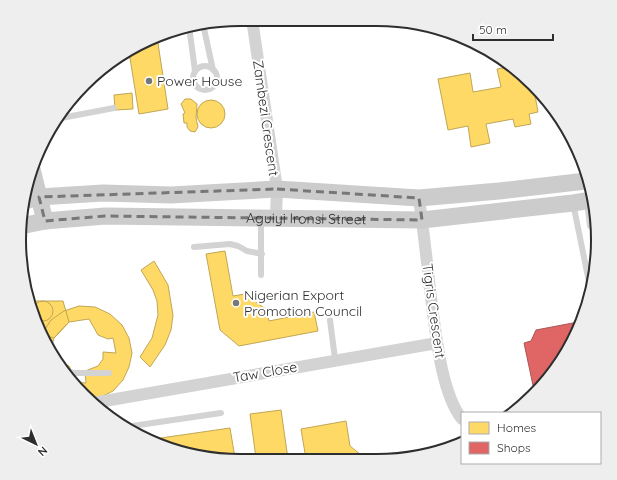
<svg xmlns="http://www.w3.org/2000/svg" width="617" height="480" font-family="Quicksand,sans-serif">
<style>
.homes{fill:#ffd966;stroke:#c0a655}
.shops{fill:#e06666;stroke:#ab5555}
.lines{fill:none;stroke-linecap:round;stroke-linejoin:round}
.lane{stroke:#d3d3d3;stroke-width:6}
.street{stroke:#d3d3d3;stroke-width:12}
.secondary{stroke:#ccc;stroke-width:17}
.marked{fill:none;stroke:#777;stroke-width:3;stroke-dasharray:8 5;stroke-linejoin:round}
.poi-dot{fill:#777;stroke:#fff;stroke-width:1.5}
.labels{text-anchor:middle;stroke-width:4;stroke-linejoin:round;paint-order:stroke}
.poi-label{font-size:14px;fill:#2e2e2e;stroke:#fff;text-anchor:start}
.street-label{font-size:14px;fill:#2e2e2e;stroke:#fff}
.rim{fill:none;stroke:#2e2e2e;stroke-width:2}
</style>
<rect width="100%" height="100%" fill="#fff"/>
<path class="homes" d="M157 37 168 109 139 114 129 52 124 53Z
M513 66 534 90 538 112 529 114 531 124 515 127 513 119 486 124 490 143 471 147 468 126 448 130 438 79 470 73 473 92 501 87 497 69Z
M132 93 133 109 115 110 114 95Z
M185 99H191L197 104 196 118 198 127 195 132 190 131 187 127V123H184L183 114 185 113 181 104Z
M197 114a14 14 0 1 1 28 0a14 14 0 1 1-28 0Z
M225 251 233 296 245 294 267 310 269 321 314 312 318 331 239 346 220 330 206 254Z
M154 261 168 285 173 315 171 330 165 345 150 367 140 357 152 338 158 315 157 301 153 290 141 270Z
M33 311a10 10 0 1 1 20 0a10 10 0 1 1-20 0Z
M31 301H63L69 322 54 338 42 335 32 310Z
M79 306 95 307 110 314 122 325 129 338 132 353 129 367 123 380 113 391 99 398 90 400 74 386 54 358 69 366 75 376 74 382 86 383 85 371 98 366 103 359V352L116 353 113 338 108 339 98 335 89 319 69 322 54 338 51 349 52 356 42 334 51 320 64 311Z
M281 410 288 459 256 458 250 414Z
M346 421 350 446 366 459 390 455 391 460 306 459 301 429Z
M230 428 235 458 197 457 154 439Z"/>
<path class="shops" d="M578 322 552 374 534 390 524 343 531 341 536 330Z"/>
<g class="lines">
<path class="lane" d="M203 24 213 70
M189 26 195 71
M193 78a12 12 0 1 1 24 0a12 12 0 1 1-24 0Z
M56 119 114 108
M587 202 590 226 595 230
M573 203 591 292
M261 220V275
M194 247 230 244 238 246 247 251 262 254
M34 313 35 318
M330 320 335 359
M62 369 74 373H109
M125 427 221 413"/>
<path class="street" d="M252 19 277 189 276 217
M419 198C423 229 427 259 430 290 435 325 440 392 462 419
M93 403 437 343"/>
<g class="secondary">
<path d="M32 169 45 221"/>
<path d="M24 201 39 197 103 193 171 195 277 189 419 198 499 191 586 181"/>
<path id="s1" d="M21 226 45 221 105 216 422 220 573 203 592 200"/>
</g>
</g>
<path class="marked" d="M277 189 419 198 422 220 105 216 45 221 39 197Z"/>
<g class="poi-dot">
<circle cx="149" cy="81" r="4"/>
<circle cx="236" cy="303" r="4"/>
</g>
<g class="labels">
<g class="poi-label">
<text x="157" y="86">Power House</text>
<text x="244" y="300">Nigerian Export<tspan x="244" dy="16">Promotion Council</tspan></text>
</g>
<g class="street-label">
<text transform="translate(266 118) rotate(82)" y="5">Zambezi Crescent</text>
<text dy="5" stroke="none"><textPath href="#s1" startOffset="286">Aguiyi Ironsi Street</textPath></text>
<text transform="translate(434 311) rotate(82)" y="5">Tigris Crescent</text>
<text transform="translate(265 372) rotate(-10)" y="5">Taw Close</text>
</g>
</g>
<path d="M0 0H617V480H0ZM240 26H377A214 214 0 0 1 591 240V240A214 214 0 0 1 377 454H240A214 214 0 0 1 26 240V240A214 214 0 0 1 240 26Z" fill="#eee" fill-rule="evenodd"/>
<path class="rim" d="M240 26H377A214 214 0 0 1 591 240V240A214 214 0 0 1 377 454H240A214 214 0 0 1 26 240V240A214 214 0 0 1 240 26Z"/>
<rect x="461" y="412" width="140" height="52" fill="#ffffff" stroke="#ababab"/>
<rect x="469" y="422" width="20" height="12" fill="#ffd966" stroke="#ababab"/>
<text x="497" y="432" font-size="12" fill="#2e2e2e">Homes</text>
<rect x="469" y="442" width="20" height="12" fill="#e06666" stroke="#ababab"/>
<text x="497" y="452" font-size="12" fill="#2e2e2e">Shops</text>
<g transform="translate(36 444) rotate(137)" stroke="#ffffff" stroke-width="3" paint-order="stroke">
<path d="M0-3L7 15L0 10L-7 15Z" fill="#2e2e2e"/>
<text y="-6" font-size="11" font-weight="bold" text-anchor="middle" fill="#2e2e2e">N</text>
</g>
<path d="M473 34v6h80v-6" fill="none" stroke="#2e2e2e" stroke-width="2"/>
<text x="479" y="34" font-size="12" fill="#2e2e2e" stroke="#ffffff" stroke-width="3" paint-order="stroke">50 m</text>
</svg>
